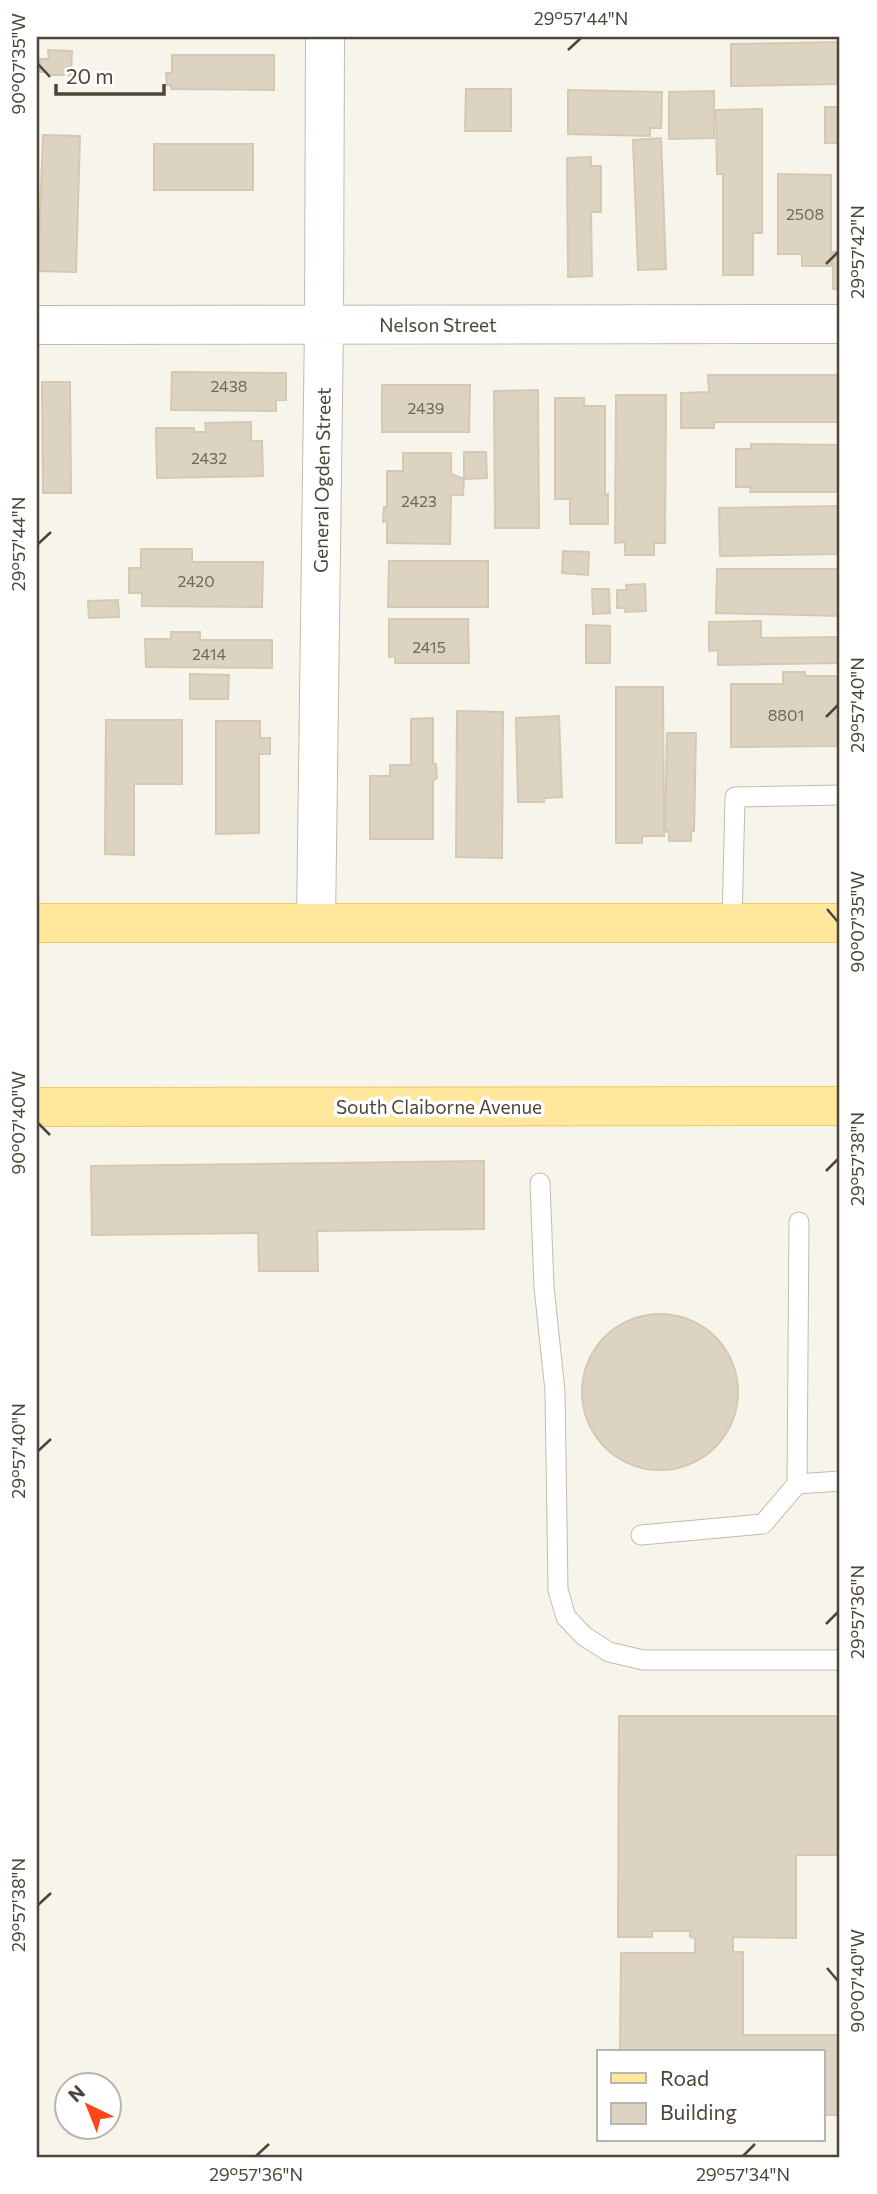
<svg xmlns="http://www.w3.org/2000/svg" width="877" height="2194" font-family="Commissioner,sans-serif">
<style>
.building{fill:#dcd3c2;stroke:#d5c9b2;stroke-width:2}
.lines{fill:none;stroke-linecap:round;stroke-linejoin:round}
.lane-casing{stroke:#c3bcad;stroke-width:21}
.street-casing{stroke:#c3bcad;stroke-width:40}
.primary-casing{stroke:#edca63;stroke-width:40}
.lane{stroke:#fff;stroke-width:19}
.street{stroke:#fff;stroke-width:38}
.primary{stroke:#ffe79c;stroke-width:38}
.ticks{fill:none;stroke:#4c4538;stroke-width:2.5}
.labels{text-anchor:middle;stroke-width:7;stroke-linejoin:round;paint-order:stroke}
.number-label{font-size:16px;fill:#70685a}
.street-label{font-size:19px;fill:#4c4538;stroke:#fff}
.neatline{fill:none;stroke:#4c4538;stroke-width:2.5}
.ticks-label{font-size:18px;text-anchor:middle;fill:#4c4538}
</style>
<rect width="100%" height="100%" fill="#f6f4eb"/>
<path class="building" d="M390 37H546L390 38Z
M840 42V84L731 86V44Z
M48 50 72 51 71 75H48V72H40V59H49Z
M172 55H274V90L171 89V85H167L166 73H172Z
M466 89H511V131H465Z
M568 90 662 92 661 128H650V136L568 134Z
M714 91V138L669 139V92Z
M825 107H840V143H825Z
M762 109V233H753V275H723V174H717L716 110Z
M43 135 80 136 76 272 38 271Z
M661 138 666 269 638 270 633 140Z
M154 144H253V190H154Z
M591 157V166H601V212H591L592 276 568 277 567 158Z
M778 174 831 175V266H802V254H778Z
M840 251V289H833V252Z
M172 372 286 373V400H276V411L171 410Z
M708 375H840V422H714V428H681V393L709 392Z
M42 382H70L71 493H43Z
M382 385H470L469 432H382Z
M538 390 539 528H495L494 391Z
M616 395H666L665 543H654V555H625V542L615 543Z
M555 398H584V406H605V495L608 494V524H570V499H555Z
M251 422V441H262L263 476 157 478 156 428H194V432H206L205 423Z
M751 444 840 445V492H750L751 487H736V449H751Z
M464 452H486L487 478 464 479Z
M403 453H451V474L464 479 463 495H451L450 544 387 543V521L383 522 384 507H387V471H403Z
M840 506V554L720 556 719 508Z
M141 549H192V562H263L262 607 142 606V593H129V568H141Z
M563 551 589 552 588 575 562 573Z
M389 561H488V607H388Z
M717 569H840V616L716 613Z
M645 584 646 611 625 612V608H617V590H627L626 585Z
M592 589H609L610 613 593 614Z
M118 600 119 617 89 618 88 601Z
M389 619H468L469 663H395V656L389 657Z
M761 621V638L840 637V663L718 665V650L709 651V622Z
M586 625 610 626V663H586Z
M171 632H200V640H272V668L146 667 145 639H171Z
M783 672H805V676H840V746L731 747V684H783Z
M190 674 229 675 228 699H190Z
M616 687H663L664 836H642V843H616Z
M457 711 503 712 502 858 456 857Z
M559 716 562 797 544 798V802H518L516 718Z
M433 718V764H436L437 778 433 781V839H370V776H390V765H411V719Z
M106 720H182V784H134V855L105 854Z
M216 721H260V738H270V754H259V833L216 834Z
M667 733H696L694 831H691V841H669V831L665 832Z
M484 1161V1229L317 1231 318 1271H259L258 1233 92 1235 91 1166Z
M582 1392a78 78 0 1 1 156 0a78 78 0 1 1-156 0Z
M619 1716H840V1855H796V1938L733 1937V1952H743V2035H840V2115H823V2052H620L621 1953H695V1938L690 1937V1931H652V1937H618Z"/>
<g class="lines">
<g class="lane-casing">
<path id="lane" d="M732 923 735 797 840 795
M540 1183 544 1287 555 1391 558 1590 566 1617 584 1636 609 1652 643 1660H840
M799 1222 797 1484 840 1481
M641 1535 763 1524 797 1484"/>
</g>
<g class="street-casing">
<path id="street" d="M37 325 840 324
M316 923 324 325 325 37"/>
</g>
<g class="primary-casing">
<path id="primary" d="M37 923H840
M37 1107 840 1106"/>
</g>
<use href="#lane" class="lane"/>
<use href="#street" class="street"/>
<use href="#primary" class="primary"/>
</g>
<path class="ticks" d="M568 50 581 38M38 64 50 77M826 264 838 252M38 544 51 532M826 717 838 705M827 909 838 922M38 1123 50 1135M826 1171 838 1159M38 1451 51 1439M826 1624 838 1612M38 1905 51 1893M827 1968 838 1981M256 2156 269 2144M743 2156 755 2144"/>
<g class="labels">
<g class="number-label">
<text x="805" y="220">2508</text>
<text x="229" y="392">2438</text>
<text x="426" y="414">2439</text>
<text x="209" y="464">2432</text>
<text x="419" y="507">2423</text>
<text x="196" y="587">2420</text>
<text x="429" y="653">2415</text>
<text x="209" y="660">2414</text>
<text x="786" y="721">8801</text>
</g>
<g class="street-label">
<text x="438" y="332">Nelson Street</text>
<text transform="translate(322 480) rotate(-89)" y="7">General Ogden Street</text>
<text x="439" y="1114">South Claiborne Avenue</text>
</g>
</g>
<rect width="877" height="2194" fill="none" stroke="#ffffff" stroke-width="77"/>
<rect x="597" y="2050" width="228" height="91" fill="#ffffff" stroke="#b7b5af" stroke-width="2"/>
<rect x="611" y="2073" width="35" height="10" fill="#ffe79c" stroke="#b7b5af" stroke-width="2"/>
<text x="660" y="2086" font-size="21" fill="#4c4538">Road</text>
<rect x="611" y="2103" width="35" height="21" fill="#dcd3c2" stroke="#b7b5af" stroke-width="2"/>
<text x="660" y="2120" font-size="21" fill="#4c4538">Building</text>
<g transform="translate(88 2106) rotate(317)"><circle r="33" fill="#ffffff" stroke="#b7b5af" stroke-width="2"/>
<path d="M0-5L12 26L0 18L-12 26Z" fill="#ff471a"/>
<text y="-10" font-size="19" font-weight="bold" text-anchor="middle" fill="#4c4538">N</text>
</g>
<path d="M56 84v10h108v-10" fill="none" stroke="#4c4538" stroke-width="3.5"/>
<text x="66" y="84" font-size="21" fill="#4c4538" stroke="#ffffff" stroke-width="5" paint-order="stroke">20 m</text>
<rect x="38" y="38" width="800" height="2118" class="neatline"/>
<g class="ticks-label">
<text x="581" y="25">29°57'44"N</text>
<text transform="translate(19 64) rotate(-90)" y="6">90°07'35"W</text>
<text transform="translate(858 252) rotate(-90)" y="6">29°57'42"N</text>
<text transform="translate(19 544) rotate(-90)" y="6">29°57'44"N</text>
<text transform="translate(858 705) rotate(-90)" y="6">29°57'40"N</text>
<text transform="translate(858 922) rotate(-90)" y="6">90°07'35"W</text>
<text transform="translate(19 1123) rotate(-90)" y="6">90°07'40"W</text>
<text transform="translate(858 1159) rotate(-90)" y="6">29°57'38"N</text>
<text transform="translate(19 1451) rotate(-90)" y="6">29°57'40"N</text>
<text transform="translate(858 1612) rotate(-90)" y="6">29°57'36"N</text>
<text transform="translate(19 1905) rotate(-90)" y="6">29°57'38"N</text>
<text transform="translate(858 1981) rotate(-90)" y="6">90°07'40"W</text>
<text x="256" y="2181">29°57'36"N</text>
<text x="743" y="2181">29°57'34"N</text>
</g>
</svg>
